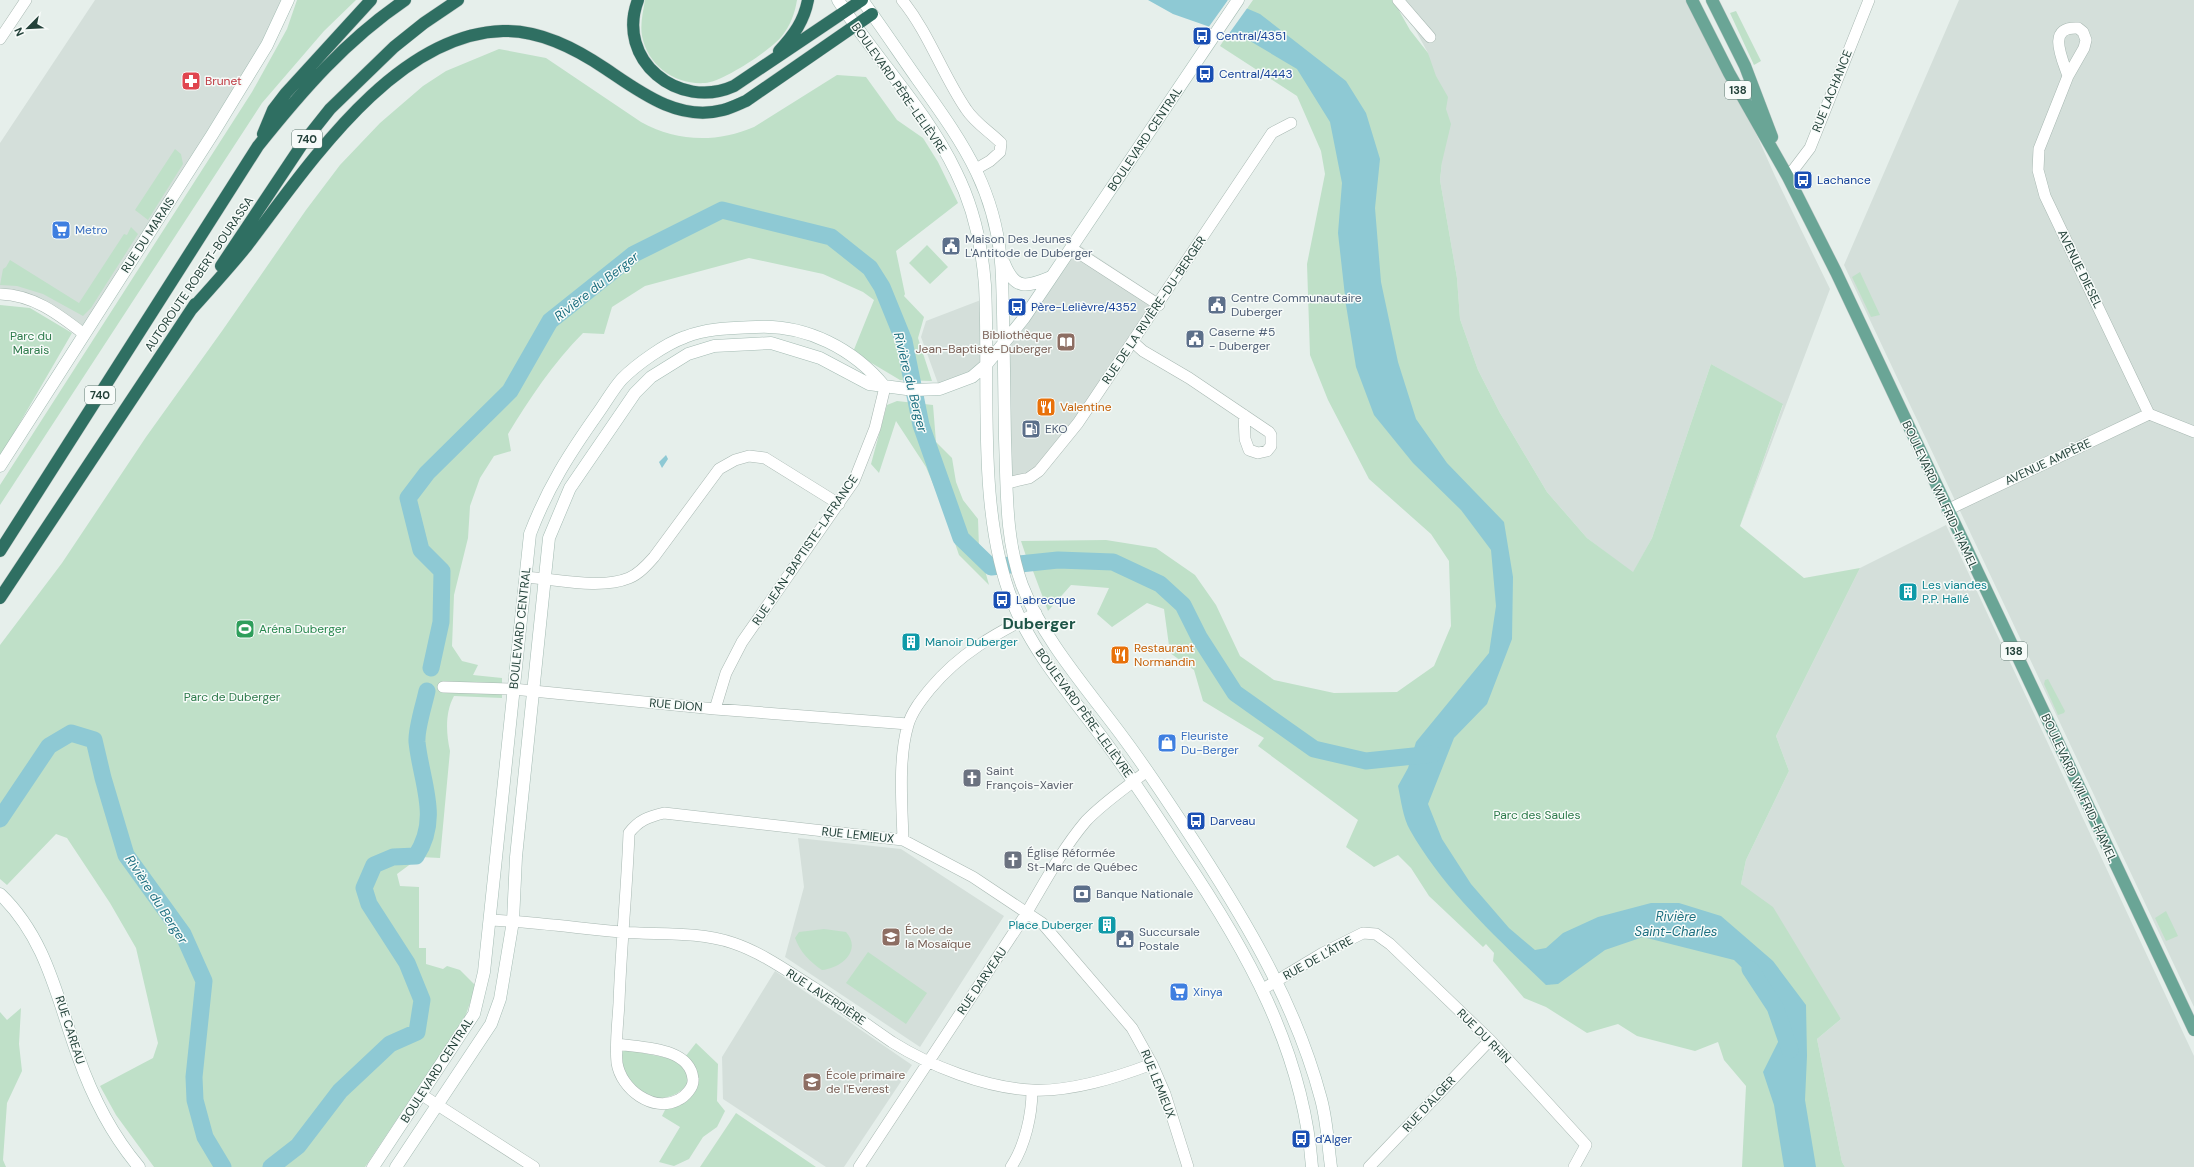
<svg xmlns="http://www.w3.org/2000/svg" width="2194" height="1167" font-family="'DM Sans',sans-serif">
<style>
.built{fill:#d4dfda}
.green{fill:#bfe0c8}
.water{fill:#8ec9d4}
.pier{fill:#e6efeb}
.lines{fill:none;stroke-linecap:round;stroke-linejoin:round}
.river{stroke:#8ec9d4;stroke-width:17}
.street-casing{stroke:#a8b8b2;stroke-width:12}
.secondary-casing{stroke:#a4bbb3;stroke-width:13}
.primary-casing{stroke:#c2cac8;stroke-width:13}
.highway-casing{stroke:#c2cac8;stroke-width:13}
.street{stroke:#fff;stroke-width:11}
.secondary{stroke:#fff;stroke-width:12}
.primary{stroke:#6aa596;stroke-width:12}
.highway{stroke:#2f6f62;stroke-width:12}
.labels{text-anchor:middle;stroke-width:3;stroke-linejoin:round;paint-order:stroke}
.shield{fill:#f7fbf9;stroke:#637a73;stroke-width:1}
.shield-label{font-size:11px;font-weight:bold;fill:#24423a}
.transit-label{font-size:12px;fill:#164399;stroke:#f7fbf9;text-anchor:start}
.health-label{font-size:12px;fill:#be3a42;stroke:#f7fbf9;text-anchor:start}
.street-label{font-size:12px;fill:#24423a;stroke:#f7fbf9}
.shop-label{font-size:12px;fill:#366cbe;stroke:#f7fbf9;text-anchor:start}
.service-label{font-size:12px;fill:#4e5e75;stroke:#f7fbf9;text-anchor:start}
.education-label{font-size:12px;fill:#785e54;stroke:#f7fbf9;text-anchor:start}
.park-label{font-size:12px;fill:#2d7a4b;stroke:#f7fbf9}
.food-label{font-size:12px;fill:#c56008;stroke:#f7fbf9;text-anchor:start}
.culture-label{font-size:12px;fill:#0d838f;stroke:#f7fbf9;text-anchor:start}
.leisure-label{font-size:12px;fill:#27864d;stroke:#f7fbf9;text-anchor:start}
.worship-label{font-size:12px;fill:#5b616d;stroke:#f7fbf9;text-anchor:start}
.water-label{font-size:13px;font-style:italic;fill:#1c6f80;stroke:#f7fbf9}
.district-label{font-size:16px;font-weight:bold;fill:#1f5548;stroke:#f7fbf9}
</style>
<rect width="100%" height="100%" fill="#e6efeb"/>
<path class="built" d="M95 0H288L84 334 43 305 0 294V143Z
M1399 0H1689L1729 73 1775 176 1830 289 1740 526 1783 405 1711 364 1652 538 1633 573 1587 538 1547 492 1500 413 1478 370 1460 319 1457 278 1440 180 1442 162 1428 53Z
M1959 0H2194V1007L1844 265Z
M1073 241 1162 300 1039 471 1007 483 1004 343Z
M986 298V365L940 389 921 337 926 321Z
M1946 525 2194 1056V1167H1845L1842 1162 1817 1039 1841 1019 1741 884 1746 860 1789 771 1776 736 1860 568Z
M798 838 901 849 1004 916 920 1047 785 957 804 887Z
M775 971 912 1065 844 1167H826L723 1099 722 1057Z"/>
<path class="green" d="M297 0H356L324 31 262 103 0 505V485L252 92 287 29Z
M645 0H797C795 13 790 26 782 36 771 50 722 82 705 83 675 85 648 66 642 36 640 24 643 12 645 0Z
M1253 0H1393L1410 30 1428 53 1436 76 1448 97 1446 109 1451 124 1442 162 1440 180 1457 278 1460 319 1478 370 1500 413 1547 492 1587 538 1633 572 1652 538 1711 364 1783 404 1740 526 1804 578 1860 568 1776 736 1789 771 1746 860 1741 884 1773 907 1841 1019 1817 1039 1842 1162 1845 1167H1742L1746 1086 1724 1060 1718 1042 1695 1051 1637 1036 1618 1024 1587 1033 1546 1007 1524 998 1493 961 1494 953 1486 944 1483 947 1429 896 1411 868 1398 855 1374 867 1346 847 1358 820 1258 746 1264 738 1203 701 1194 670 1170 653 1164 609 1147 603 1112 627 1097 614 1109 588 1071 585 1048 611 1033 571H1031L1021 541 1106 540 1156 548 1195 575 1216 605 1240 656 1274 680 1334 693 1397 692 1434 666 1451 626 1449 561 1431 534 1369 479 1328 400 1310 355 1307 264 1325 174 1321 151 1297 96 1220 46 1230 31 1251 38 1299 67 1332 122 1344 182 1340 233 1358 366 1377 414 1415 461 1462 509 1494 549 1501 606 1491 654 1414 759H1411L1409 764 1483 702 1510 639V577L1501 524 1442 463 1413 420 1394 361 1378 281 1371 204 1377 159 1363 116 1341 83 1246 10Z
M1736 11 1761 61 1754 65 1730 13Z
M499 49 546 58 641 122C676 142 717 143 754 127L837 75 866 77 897 120 923 138 938 162 958 203 896 251 905 294 904 296 924 317 918 338 932 381 900 380 853 352 874 300 863 292 823 274 749 258 645 286 612 307 604 334 583 333C553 363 530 398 508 434L511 451 494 456 480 478 470 506 468 538 454 595 452 646 462 661 478 665 473 675 502 678V698L454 696C445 712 446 733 450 751L440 858 420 857 397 874 400 886 419 887V948H426V964L443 969 447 966 460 970 476 986 465 1017 365 1167H154L116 1115 100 1086 153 1058 158 1043 136 948 110 903 67 838 56 834 7 885 0 879V645L62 563 146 437 222 331 306 210 340 165 380 123 423 86 446 71Z
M175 149 181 154 183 164 148 220 135 210Z
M131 227 138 234 91 308 83 316 43 294 17 286 0 285 3 269 6 267 10 260 79 303 124 234 127 235Z
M927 245 948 267 930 284 909 263Z
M1860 272 1880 315 1871 317 1852 277Z
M0 305 30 308 72 333 0 457Z
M897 401 933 405 936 442 952 458 956 482 963 500 978 519 979 548 989 585 959 555 942 505 926 467 896 421 879 473 871 464 887 405Z
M2048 679 2065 711 2064 713 2058 715 2044 684 2045 680Z
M2166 911 2178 936 2166 941 2155 918Z
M824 929 846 932C862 950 842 968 822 970 810 962 800 952 795 938L799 932Z
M868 952 927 993 906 1024 846 983Z
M21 1008 19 1044 22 1071 7 1103 3 1160 6 1167H0V1012L7 1020Z
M696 1043 718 1064 717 1101 725 1111 717 1127 703 1137 689 1159 674 1166 659 1162 680 1127 662 1116 666 1108 698 1085 685 1057Z
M623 1049 672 1059 680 1064 690 1079C677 1106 639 1103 626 1077 621 1068 622 1059 623 1049Z
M736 1113 816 1167H700Z"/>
<path class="water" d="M1148 0H1227L1260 14 1346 81 1366 113 1380 159 1375 208 1381 282 1398 362 1416 419 1447 463 1504 522 1513 577 1512 639 1487 704 1454 738 1428 804 1442 839 1471 884 1509 928 1535 950 1546 948 1563 933 1598 917 1651 903H1679L1721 916 1773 961 1806 1005 1807 1056 1805 1100 1816 1167H1784L1774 1105 1763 1072 1786 1026 1767 992 1734 960 1643 937 1605 950 1558 984 1546 985C1497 938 1444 890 1410 830 1403 818 1401 800 1398 786L1408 768 1416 742 1489 653 1496 606 1491 550 1461 510 1413 463 1374 415 1356 367 1346 305 1338 233 1342 183 1330 122 1297 69 1250 41 1173 14Z
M666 455 668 459 662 468 659 462Z"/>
<path class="pier" d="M1228 0 1248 7 1228 35 1208 28Z"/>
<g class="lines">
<path class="river" d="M431 668 441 622 442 571 421 550 408 498 427 473 510 391 550 321 634 254 722 210 831 237 870 268 882 287 904 341 921 425 961 538 991 567 1058 560 1113 562 1160 584 1183 605 1199 637 1235 693 1314 749 1366 761 1433 754
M0 819 49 746 71 733 94 740 103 778 126 855 183 934 204 981 194 1077 195 1100 205 1137 223 1167
M1750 969 1775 1007 1790 1050
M271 1167 298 1146 340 1091 390 1044 417 1032 422 1000 407 963 369 904 364 888 374 865 393 857 416 856C441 818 421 782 417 742 416 729 424 705 427 691"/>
<g class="street-casing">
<path id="street" d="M902 0C929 33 942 74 966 109 975 123 989 131 1001 143L1000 152 990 161 976 169
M1398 0 1430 37
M0 39 26 0
M2068 76C2062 58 2046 26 2078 28L2083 32 2086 40 2084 48 2068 76 2039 149 2038 170 2045 196 2149 414 2194 432
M1788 177 1810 148 1869 0
M1071 248 1159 305
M0 294C34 295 58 314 84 334
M1133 342 1143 351 1189 378 1269 432 1271 435V446L1267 451 1258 453 1249 450 1245 439 1244 415
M1007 483 1029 478 1039 471 1078 423 1272 133 1291 123
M1947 510 2149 414
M525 577C556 579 600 590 629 578 639 574 647 565 654 557L719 469 735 460 749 456 765 458 839 504
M443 687 513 689 715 709 908 724
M715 709 726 673 742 642 854 481 875 428 885 387
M903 840C902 804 898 759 908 725 912 711 922 699 930 689 960 653 995 634 1036 613
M490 920C534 922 577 928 621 932 657 935 697 931 733 943 763 953 790 973 816 989 842 1006 867 1025 892 1042 930 1066 986 1088 1032 1090 1071 1092 1115 1078 1152 1064
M1263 989 1323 953 1363 933 1376 934 1390 944 1490 1040 1586 1145 1574 1167
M617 1044C642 1048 690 1047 693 1079 694 1087 685 1097 678 1100 653 1113 621 1089 617 1063 615 1044 618 1022 619 1003 621 946 627 889 629 833 639 820 648 817 664 813L903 840 973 877 1042 923 1132 1028 1152 1064 1165 1094 1188 1167
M422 1095 534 1167
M859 1167 1026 914C1044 883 1063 848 1086 821 1104 802 1127 787 1147 771
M1011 1167C1025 1146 1032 1115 1032 1090
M1369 1167 1490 1040"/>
</g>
<g class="secondary-casing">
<path id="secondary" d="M838 0C875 58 926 109 956 172 974 208 982 246 985 285 990 385 976 511 1013 603 1034 655 1074 699 1107 744 1133 780 1157 816 1181 853 1246 949 1303 1049 1312 1167
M862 0C881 26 899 53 918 80 965 146 999 193 1002 278 1004 332 1004 386 1005 439 1007 488 1005 539 1022 585 1043 640 1090 692 1125 740 1151 775 1175 812 1199 849 1250 928 1297 1008 1321 1099 1327 1121 1328 1145 1331 1167
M1004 263C1015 291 1027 287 1051 277
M0 466 212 135 267 45 288 0
M0 894C47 939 57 999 78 1056 92 1096 112 1135 139 1167
M373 1167 474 1014 484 972 530 534C548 487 569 454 598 413 606 402 613 389 622 379 637 364 665 344 685 337 708 328 732 328 756 327 806 324 854 349 885 387
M396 1167 491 1024 500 999 513 921 516 857 549 538 570 488 635 393 651 377 688 354 714 346 771 343 820 358 869 384 914 390 940 389 972 377 986 365 1024 318 1238 0"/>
</g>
<g class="primary-casing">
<path id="primary" d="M1692 0 1729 73 1788 177 1836 272 2194 1030
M1712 0 1745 66 1772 137"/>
</g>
<g class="highway-casing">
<path id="highway" d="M638 0C615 60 679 111 734 86L862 0
M779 51C794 35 804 21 808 0
M263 134 273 110 286 93 371 0
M221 266 303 143 330 109 394 47 424 23 458 0
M191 310C210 289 229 268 246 247 306 169 393 34 503 31 540 30 575 48 606 69 640 92 679 122 723 110 731 108 739 104 746 101L872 14
M0 551 258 146C302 91 346 40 405 0
M0 598 195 304"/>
</g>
<use href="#street" class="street"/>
<use href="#secondary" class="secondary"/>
<use href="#primary" class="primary"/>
<use href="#highway" class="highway"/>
</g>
<defs>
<g id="bus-square" transform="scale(1)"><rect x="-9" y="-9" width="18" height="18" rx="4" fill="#1a4fb4" stroke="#f7fbf9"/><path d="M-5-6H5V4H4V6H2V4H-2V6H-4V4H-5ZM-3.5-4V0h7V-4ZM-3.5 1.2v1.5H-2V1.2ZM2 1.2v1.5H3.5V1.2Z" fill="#fff"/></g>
<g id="pharmacy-square" transform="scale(1)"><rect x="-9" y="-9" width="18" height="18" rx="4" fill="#e0444e" stroke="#f7fbf9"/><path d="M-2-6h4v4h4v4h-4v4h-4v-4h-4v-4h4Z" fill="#fff"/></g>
<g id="supermarket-square" transform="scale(1)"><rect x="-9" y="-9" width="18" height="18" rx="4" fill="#3f7fe0" stroke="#f7fbf9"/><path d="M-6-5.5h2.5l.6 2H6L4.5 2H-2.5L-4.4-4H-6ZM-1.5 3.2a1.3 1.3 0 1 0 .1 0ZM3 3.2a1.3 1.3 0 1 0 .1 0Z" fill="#fff"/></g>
<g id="civic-square" transform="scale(1)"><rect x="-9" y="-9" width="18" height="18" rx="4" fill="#5c6f8a" stroke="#f7fbf9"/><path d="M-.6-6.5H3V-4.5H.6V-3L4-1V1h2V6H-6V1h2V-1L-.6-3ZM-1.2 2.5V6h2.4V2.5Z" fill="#fff"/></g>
<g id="library-square" transform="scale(1)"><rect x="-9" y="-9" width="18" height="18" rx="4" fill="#8d6e63" stroke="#f7fbf9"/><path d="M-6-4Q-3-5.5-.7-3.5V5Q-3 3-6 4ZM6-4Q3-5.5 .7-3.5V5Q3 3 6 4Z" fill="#fff"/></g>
<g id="restaurant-square" transform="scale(1)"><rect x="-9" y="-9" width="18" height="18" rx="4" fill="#e8710a" stroke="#f7fbf9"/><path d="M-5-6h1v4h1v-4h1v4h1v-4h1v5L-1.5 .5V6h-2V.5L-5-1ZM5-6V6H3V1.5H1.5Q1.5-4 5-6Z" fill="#fff"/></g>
<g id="fuel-square" transform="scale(1)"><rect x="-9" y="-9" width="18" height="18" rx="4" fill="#5c6f8a" stroke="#f7fbf9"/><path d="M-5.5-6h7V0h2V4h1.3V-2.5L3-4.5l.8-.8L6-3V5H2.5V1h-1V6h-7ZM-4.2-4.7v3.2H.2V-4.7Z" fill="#fff"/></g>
<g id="building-square" transform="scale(1)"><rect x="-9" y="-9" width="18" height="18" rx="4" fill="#0f9aa8" stroke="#f7fbf9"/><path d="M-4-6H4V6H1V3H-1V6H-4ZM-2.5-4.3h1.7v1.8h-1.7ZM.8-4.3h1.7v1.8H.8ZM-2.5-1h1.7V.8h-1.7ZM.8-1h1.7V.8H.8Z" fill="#fff"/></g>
<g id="stadium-square" transform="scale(1)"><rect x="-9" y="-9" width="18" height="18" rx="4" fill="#2e9e5b" stroke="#f7fbf9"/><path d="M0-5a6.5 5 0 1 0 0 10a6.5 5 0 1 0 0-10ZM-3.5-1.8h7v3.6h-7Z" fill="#fff"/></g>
<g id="shop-square" transform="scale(1)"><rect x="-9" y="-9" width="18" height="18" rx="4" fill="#3f7fe0" stroke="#f7fbf9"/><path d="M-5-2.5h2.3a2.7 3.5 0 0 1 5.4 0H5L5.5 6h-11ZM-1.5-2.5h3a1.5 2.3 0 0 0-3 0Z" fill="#fff"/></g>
<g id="church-square" transform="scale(1)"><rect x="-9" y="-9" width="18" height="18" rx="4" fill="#6b7280" stroke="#f7fbf9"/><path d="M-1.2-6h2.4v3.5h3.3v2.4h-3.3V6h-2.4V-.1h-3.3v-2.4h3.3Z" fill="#fff"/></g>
<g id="bank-square" transform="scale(1)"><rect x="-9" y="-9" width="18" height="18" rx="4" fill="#5c6f8a" stroke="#f7fbf9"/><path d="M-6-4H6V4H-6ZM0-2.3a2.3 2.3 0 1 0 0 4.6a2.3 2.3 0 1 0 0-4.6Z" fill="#fff"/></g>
<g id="school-square" transform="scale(1)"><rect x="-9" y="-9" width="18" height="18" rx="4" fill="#8d6e63" stroke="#f7fbf9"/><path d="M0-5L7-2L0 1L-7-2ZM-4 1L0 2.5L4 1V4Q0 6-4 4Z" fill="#fff"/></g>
</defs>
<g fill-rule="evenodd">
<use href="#bus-square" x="1202" y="36"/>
<use href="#bus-square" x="1205" y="74"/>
<use href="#pharmacy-square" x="191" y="81"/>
<use href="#bus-square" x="1803" y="180"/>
<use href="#supermarket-square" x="61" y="230"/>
<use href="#civic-square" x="951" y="246"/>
<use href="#civic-square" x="1217" y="305"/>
<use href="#bus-square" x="1017" y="307"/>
<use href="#civic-square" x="1195" y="339"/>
<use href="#library-square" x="1066" y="342"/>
<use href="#restaurant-square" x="1046" y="407"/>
<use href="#fuel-square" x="1031" y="429"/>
<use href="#building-square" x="1908" y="592"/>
<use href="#bus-square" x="1002" y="600"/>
<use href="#stadium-square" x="245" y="629"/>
<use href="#building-square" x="911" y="642"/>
<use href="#restaurant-square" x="1120" y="655"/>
<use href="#shop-square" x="1167" y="743"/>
<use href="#church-square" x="972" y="778"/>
<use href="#bus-square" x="1196" y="821"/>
<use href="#church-square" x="1013" y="860"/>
<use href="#bank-square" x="1082" y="894"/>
<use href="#building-square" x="1107" y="925"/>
<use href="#school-square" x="891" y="937"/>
<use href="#civic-square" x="1125" y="939"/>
<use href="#supermarket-square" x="1179" y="992"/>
<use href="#school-square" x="812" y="1082"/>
<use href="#bus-square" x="1301" y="1139"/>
</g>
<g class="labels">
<g class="shield">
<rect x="1725" y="81" width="26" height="18" rx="3"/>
<rect x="292" y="130" width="30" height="18" rx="3"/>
<rect x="85" y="386" width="30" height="18" rx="3"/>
<rect x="2001" y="642" width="26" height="18" rx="3"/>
</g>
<g class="shield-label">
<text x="1738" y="94">138</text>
<text x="307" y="143">740</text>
<text x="100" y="399">740</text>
<text x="2014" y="655">138</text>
</g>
<g class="transit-label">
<text x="1216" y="40">Central/4351</text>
<text x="1219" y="78">Central/4443</text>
<text x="1817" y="184">Lachance</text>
<text x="1031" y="311">Père-Lelièvre/4352</text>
<text x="1016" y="604">Labrecque</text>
<text x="1210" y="825">Darveau</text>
<text x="1315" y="1143">d'Alger</text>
</g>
<g class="health-label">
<text x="205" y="85">Brunet</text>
</g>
<g class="street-label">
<text transform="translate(899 88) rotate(55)" y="4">BOULEVARD PÈRE-LELIÈVRE</text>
<text transform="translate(1832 91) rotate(-68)" y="4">RUE LACHANCE</text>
<text transform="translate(1145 139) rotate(-56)" y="4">BOULEVARD CENTRAL</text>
<text transform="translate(148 235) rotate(-57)" y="4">RUE DU MARAIS</text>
<text transform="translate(2080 269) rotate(64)" y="4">AVENUE DIESEL</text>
<text transform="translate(199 274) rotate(-56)" y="4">AUTOROUTE ROBERT-BOURASSA</text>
<text transform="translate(1154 310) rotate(-56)" y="4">RUE DE LA RIVIÈRE-DU-BERGER</text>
<text transform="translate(2048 462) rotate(-25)" y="4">AVENUE AMPÈRE</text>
<text transform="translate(1940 495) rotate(65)" y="4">BOULEVARD WILFRID-HAMEL</text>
<text transform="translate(805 550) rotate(-56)" y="4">RUE JEAN-BAPTISTE-LAFRANCE</text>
<text transform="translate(520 628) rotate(-84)" y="4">BOULEVARD CENTRAL</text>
<text transform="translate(676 705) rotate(5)" y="4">RUE DION</text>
<text transform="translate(1084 713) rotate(54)" y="4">BOULEVARD PÈRE-LELIÈVRE</text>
<text transform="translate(2079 788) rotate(65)" y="4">BOULEVARD WILFRID-HAMEL</text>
<text transform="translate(858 835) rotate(6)" y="4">RUE LEMIEUX</text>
<text transform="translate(1318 958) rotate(-29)" y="4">RUE DE L'ÂTRE</text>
<text transform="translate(982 981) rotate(-56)" y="4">RUE DARVEAU</text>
<text transform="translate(826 997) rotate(33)" y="4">RUE LAVERDIÈRE</text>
<text transform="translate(70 1030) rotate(72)" y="4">RUE CAREAU</text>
<text transform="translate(1484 1036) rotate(45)" y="4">RUE DU RHIN</text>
<text transform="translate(437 1070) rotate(-57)" y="4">BOULEVARD CENTRAL</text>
<text transform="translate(1158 1084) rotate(68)" y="4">RUE LEMIEUX</text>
<text transform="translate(1429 1104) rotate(-47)" y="4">RUE D'ALGER</text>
</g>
<g class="shop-label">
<text x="75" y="234">Metro</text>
<text x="1181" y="740">Fleuriste<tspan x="1181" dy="14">Du-Berger</tspan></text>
<text x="1193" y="996">Xinya</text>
</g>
<g class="service-label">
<text x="965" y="243">Maison Des Jeunes<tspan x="965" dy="14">L'Antitode de Duberger</tspan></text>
<text x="1231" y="302">Centre Communautaire<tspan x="1231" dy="14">Duberger</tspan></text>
<text x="1209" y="336">Caserne #5<tspan x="1209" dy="14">- Duberger</tspan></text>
<text x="1045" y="433">EKO</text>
<text x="1096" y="898">Banque Nationale</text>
<text x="1139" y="936">Succursale<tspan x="1139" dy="14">Postale</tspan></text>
</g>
<g class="education-label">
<text x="1052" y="339" text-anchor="end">Bibliothèque<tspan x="1052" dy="14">Jean-Baptiste-Duberger</tspan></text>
<text x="905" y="934">École de<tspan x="905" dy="14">la Mosaïque</tspan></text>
<text x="826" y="1079">École primaire<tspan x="826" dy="14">de l'Everest</tspan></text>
</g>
<g class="park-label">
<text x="31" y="340">Parc du<tspan x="31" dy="14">Marais</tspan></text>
<text x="232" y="701">Parc de Duberger</text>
<text x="1537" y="819">Parc des Saules</text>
</g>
<g class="food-label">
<text x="1060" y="411">Valentine</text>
<text x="1134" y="652">Restaurant<tspan x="1134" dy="14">Normandin</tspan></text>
</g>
<g class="culture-label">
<text x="1922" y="589">Les viandes<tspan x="1922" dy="14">P.P. Hallé</tspan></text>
<text x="925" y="646">Manoir Duberger</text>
<text x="1093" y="929" text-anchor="end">Place Duberger</text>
</g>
<g class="leisure-label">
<text x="259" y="633">Aréna Duberger</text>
</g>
<g class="worship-label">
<text x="986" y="775">Saint<tspan x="986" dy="14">François-Xavier</tspan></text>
<text x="1027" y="857">Église Réformée<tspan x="1027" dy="14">St-Marc de Québec</tspan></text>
</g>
<g class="water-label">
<text transform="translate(596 286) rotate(-38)" y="5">Rivière du Berger</text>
<text transform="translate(911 382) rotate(76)" y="5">Rivière du Berger</text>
<text transform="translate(157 899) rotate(57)" y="5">Rivière du Berger</text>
<text x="1676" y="921">Rivière<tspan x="1676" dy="15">Saint-Charles</tspan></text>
</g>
<g class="district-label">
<text x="1039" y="629">Duberger</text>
</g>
</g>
<g transform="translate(28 28) rotate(246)" stroke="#f7fbf9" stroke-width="3" paint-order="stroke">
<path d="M0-3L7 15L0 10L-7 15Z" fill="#24423a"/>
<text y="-6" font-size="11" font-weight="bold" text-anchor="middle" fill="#24423a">N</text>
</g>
</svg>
